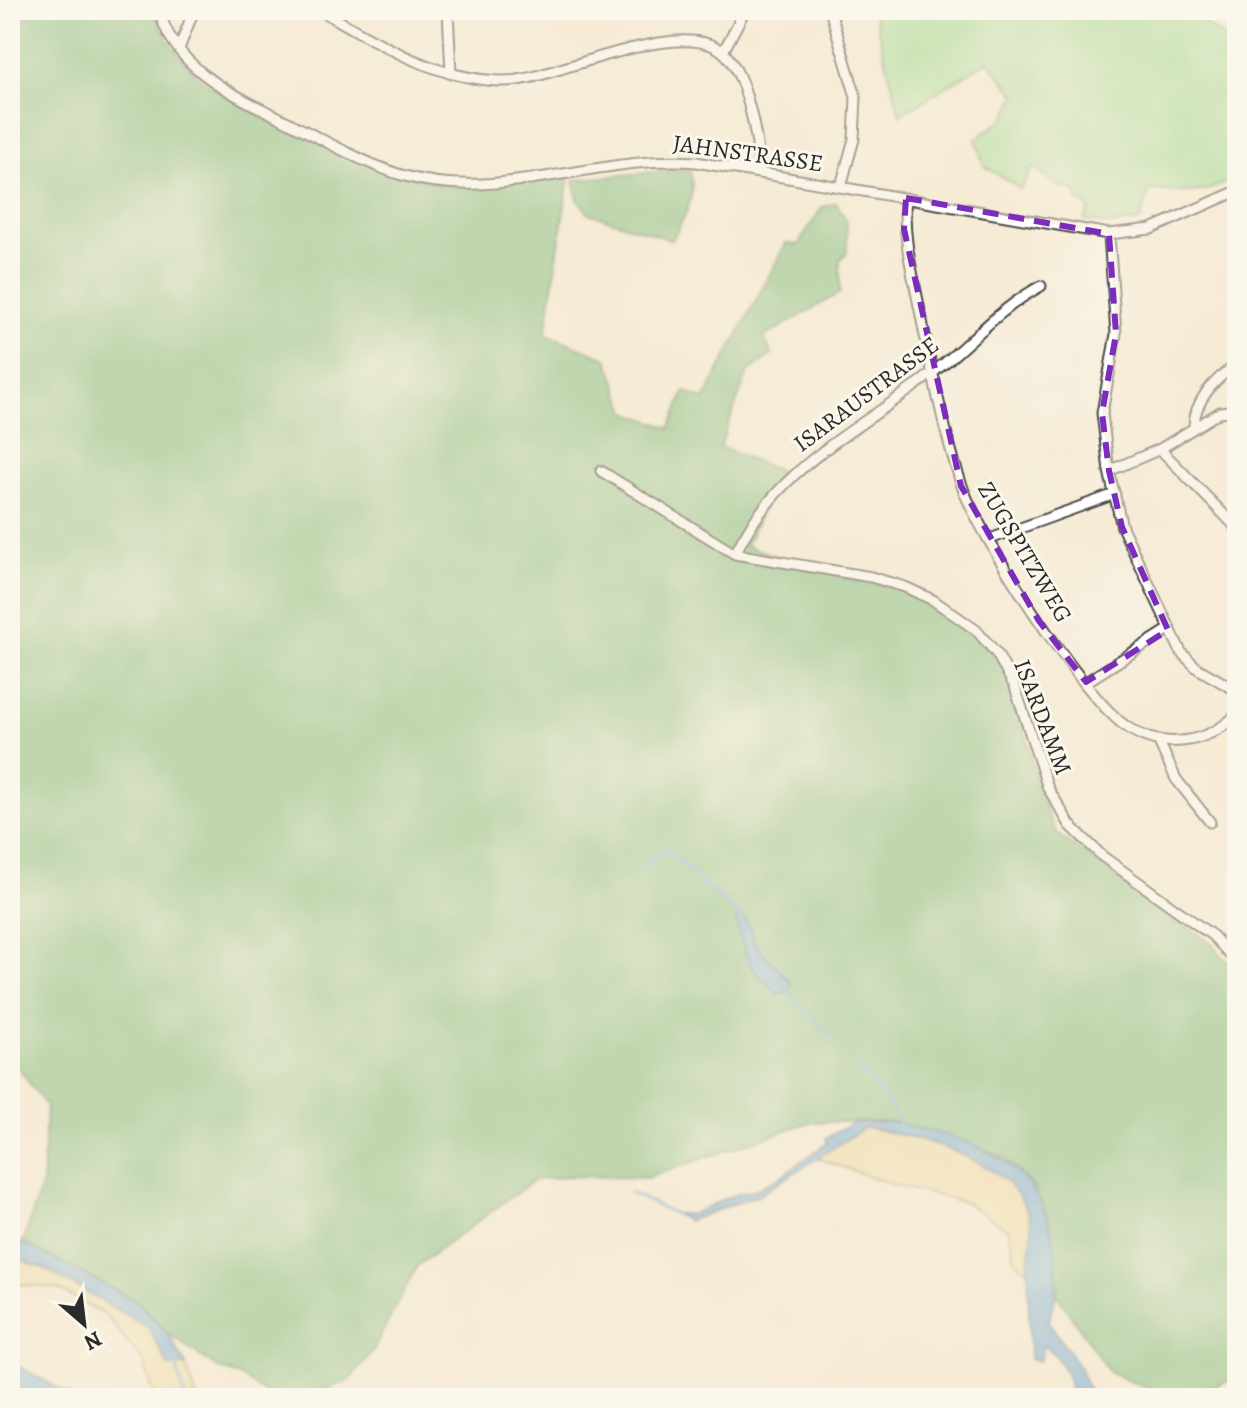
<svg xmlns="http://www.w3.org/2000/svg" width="1247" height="1408" font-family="Alegreya,serif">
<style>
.green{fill:#9adc94;stroke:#628460;stroke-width:2}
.forest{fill:#7bbc7e;stroke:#537454;stroke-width:2}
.sand{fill:#eeda9e;stroke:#8c8264;stroke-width:2}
.water{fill:#64a5d7;stroke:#486881;stroke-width:2}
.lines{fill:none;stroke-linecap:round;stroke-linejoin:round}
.stream{stroke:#64a5d7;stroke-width:3}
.street-casing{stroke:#494845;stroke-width:13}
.street{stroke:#fff;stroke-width:9}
.marked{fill:none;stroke:#7b2cbf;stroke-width:6;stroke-dasharray:16 10;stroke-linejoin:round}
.labels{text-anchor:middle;stroke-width:6;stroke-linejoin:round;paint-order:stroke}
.street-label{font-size:24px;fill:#2b2b2b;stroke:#fbf7ec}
</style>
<rect width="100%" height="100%" fill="#fbf7ec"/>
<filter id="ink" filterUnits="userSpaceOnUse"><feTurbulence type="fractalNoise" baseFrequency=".0125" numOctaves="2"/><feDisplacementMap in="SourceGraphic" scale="16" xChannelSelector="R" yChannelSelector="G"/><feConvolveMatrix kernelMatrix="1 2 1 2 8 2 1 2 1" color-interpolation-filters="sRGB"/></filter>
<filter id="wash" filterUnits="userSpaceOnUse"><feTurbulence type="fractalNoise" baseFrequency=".006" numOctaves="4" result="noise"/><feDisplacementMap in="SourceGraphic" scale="32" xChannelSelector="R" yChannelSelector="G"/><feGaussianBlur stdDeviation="1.8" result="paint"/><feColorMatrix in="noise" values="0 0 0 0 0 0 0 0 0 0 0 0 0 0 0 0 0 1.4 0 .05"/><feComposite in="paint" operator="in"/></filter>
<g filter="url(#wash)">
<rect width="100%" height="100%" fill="#f5ebd6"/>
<path class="green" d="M873 10H1185L1237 47V175C1214 195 1178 194 1150 189L1140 221 1108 225 1084 220 1090 209 1078 200 1076 191 1061 188 1033 167 1021 189 984 166 976 139 1006 117 1016 95 988 61 900 115Z"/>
<path class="forest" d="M10 10H153L169 42 199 78 228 97 340 151 443 186 569 177 546 334 607 358 627 412 670 428 685 391 704 400 786 243 798 245 822 207 836 203 847 221V252L840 260V293L764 337 772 355 748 372 720 447 780 471 746 546C781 557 816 569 851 579 868 584 887 584 904 589 950 605 997 644 1014 689 1031 737 1033 789 1057 834L1211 943 1237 972V1379L1194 1392 1152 1390 1110 1373 1057 1295V1274L1034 1187 1004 1158 964 1141 924 1133 896 1122H810L647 1178 569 1176 534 1180 417 1266 372 1352 350 1380 307 1398H273L239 1376 219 1369 168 1333 138 1302 23 1243 42 1183 46 1106 10 1056Z
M689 168C698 194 685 218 672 240L588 213 578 199 574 180Z"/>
<path class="sand" d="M866 1127C917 1138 1026 1161 1032 1227 1033 1241 1029 1257 1028 1271L1015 1260 1009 1230 966 1203 894 1185 814 1157Z
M10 1256 43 1268 149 1328 169 1367 186 1365 197 1398H155L144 1362 105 1315 58 1289 10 1283Z"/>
<path class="water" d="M739 915 746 921 758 948 791 982 790 989 780 994C745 969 746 957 735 918Z
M896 1122C920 1131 944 1133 967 1142 1035 1168 1062 1219 1056 1292 1056 1302 1050 1311 1049 1322L1080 1368 1092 1398H1060L1070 1395C1072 1379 1057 1352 1043 1345L1040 1361 1030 1359C1030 1330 1028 1302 1028 1273 1028 1258 1034 1239 1031 1224 1018 1159 921 1139 866 1127L761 1194 688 1221 675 1214H692L731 1196 754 1190 777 1179 827 1143 826 1138 853 1123Z
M10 1241 23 1243 138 1302 168 1333 186 1365 169 1367 149 1328 43 1268 10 1256Z
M10 1362 77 1398H10Z"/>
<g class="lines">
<path class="stream" d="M640 869 665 848 738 916
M786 988 835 1041
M857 1068 883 1095 901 1124
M630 1193 675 1214
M176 1364 185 1398"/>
</g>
</g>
<g filter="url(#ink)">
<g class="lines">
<g class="street-casing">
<path id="street" d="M159 10C173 63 221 89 266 111 306 130 364 165 405 176 501 203 600 154 696 162L1109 234 1151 229 1237 191
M320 10C377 42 431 78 499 81 523 82 546 73 570 66 605 56 692 24 723 52 747 73 758 141 760 172
M448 10 451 73
M830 10 856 97 854 139 841 186
M179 49 194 10
M723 52 745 10
M906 198C902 235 912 270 919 306 931 365 942 426 961 483 977 533 1084 699 1127 727 1161 751 1208 744 1237 714
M1109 234 1116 334 1102 413 1109 471 1122 527 1181 652 1197 668 1237 691
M1194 428C1193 402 1215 378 1237 365
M1160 449 1237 528
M601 471 735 554 871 577 905 587 933 600 976 630 997 654 1015 687 1048 788 1070 825 1102 856 1213 936 1237 963
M1109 471 1160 449 1220 412 1237 410
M990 539 1115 494
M735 554C777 466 858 431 931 374 969 345 998 309 1041 286
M1086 682 1168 630
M1159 742 1176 779 1210 822"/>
</g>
<use href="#street" class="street"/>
</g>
</g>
<path d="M0 0H1247V1408H0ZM906 198 1109 234 1116 334 1102 413 1109 471 1122 527 1168 630 1086 682 1039 621 961 486 904 229Z" fill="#f5ebd6" fill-opacity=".55" fill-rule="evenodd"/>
<path class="marked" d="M906 198 1109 234 1116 334 1102 413 1109 471 1122 527 1168 630 1086 682 1039 621 961 486 904 229Z"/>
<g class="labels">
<g class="street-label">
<text transform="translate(748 153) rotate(8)" y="8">JAHNSTRASSE</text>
<text transform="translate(866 394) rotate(-37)" y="8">ISARAUSTRASSE</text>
<text transform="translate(1025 552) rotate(59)" y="8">ZUGSPITZWEG</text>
<text transform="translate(1043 717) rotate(69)" y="8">ISARDAMM</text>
</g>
</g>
<rect width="1247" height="1408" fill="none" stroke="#fbf7ec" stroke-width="40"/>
<g transform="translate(84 1324) rotate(152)" stroke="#fbf7ec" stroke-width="6" paint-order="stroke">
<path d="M0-6L14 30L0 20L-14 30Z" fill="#2b2b2b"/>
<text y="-12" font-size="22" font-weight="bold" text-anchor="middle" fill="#2b2b2b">N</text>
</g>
</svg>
